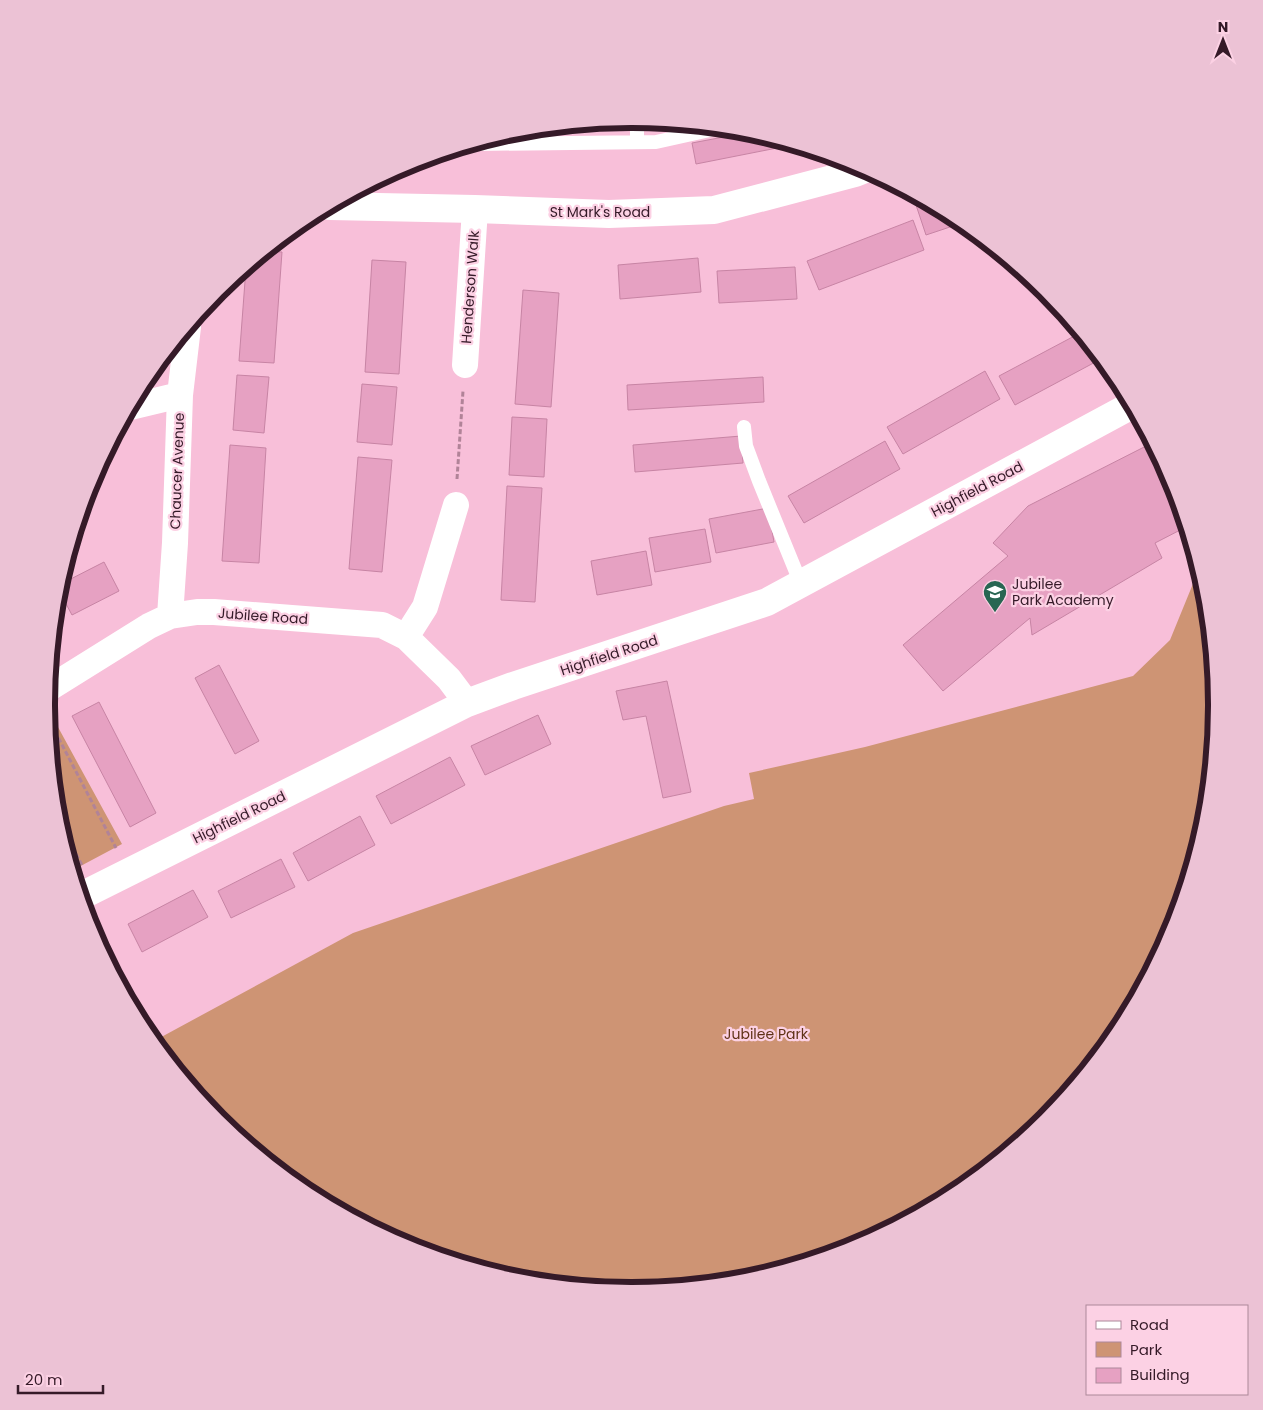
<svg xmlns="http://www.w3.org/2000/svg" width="1263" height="1410" font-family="Poppins,sans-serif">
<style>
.green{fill:#ce9474}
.building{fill:#e6a1c2;stroke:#c784a4}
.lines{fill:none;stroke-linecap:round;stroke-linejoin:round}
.path{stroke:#b18398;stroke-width:3;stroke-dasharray:5 2.5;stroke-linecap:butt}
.service{stroke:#fff;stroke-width:14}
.minor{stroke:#fff;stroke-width:26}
.tertiary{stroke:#fff;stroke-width:28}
.labels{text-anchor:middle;stroke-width:4.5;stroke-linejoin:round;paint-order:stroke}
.street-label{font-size:14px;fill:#351a28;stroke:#fcd1e4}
.poi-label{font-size:14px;fill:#351a28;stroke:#fcd1e4;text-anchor:start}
.park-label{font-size:14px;fill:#603217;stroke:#fcd1e4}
.rim{fill:none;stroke:#351a28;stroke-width:6}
</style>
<rect width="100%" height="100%" fill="#f8bfd9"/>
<path class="green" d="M1199 569 1206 591 1217 705 1205 819 1172 929 1118 1030 1045 1119 956 1192 855 1246 745 1279 631 1290 517 1279 407 1246 306 1191 217 1119 154 1041 353 933 724 806 754 799 749 773 865 747 1133 676 1170 640Z
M47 707 122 844 75 869C52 827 51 755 47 707Z"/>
<path class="building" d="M750 132 776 140 777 148 696 164 692 143Z
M925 202 957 219 962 223 926 235 916 205Z
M913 220 924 250 819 290 807 261Z
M267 251 282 252 274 363 239 361 246 268Z
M698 258 701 292 620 299 618 265Z
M372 260 406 262 399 374 365 372Z
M795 267 797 299 719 303 717 271Z
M523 290 559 293 551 407 515 404Z
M1080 333 1101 359 1015 405 999 376Z
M985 371 1000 399 903 454 887 427Z
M237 375 269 377 264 433 233 430Z
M763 377 764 402 628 410 627 385Z
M362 384 397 387 392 445 357 442Z
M512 417 547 419 544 477 509 475Z
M741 436 743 463 635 472 633 445Z
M885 441 900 469 804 523 788 496Z
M1152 443 1172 481 1186 527 1155 543 1162 558 1032 635 1030 618 943 691 903 645 1008 556 993 543 1028 506Z
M230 445 266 448 259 563 222 561Z
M358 457 392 460 382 572 349 569Z
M507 486 542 488 535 602 501 600Z
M768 508 774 542 716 553 709 519Z
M705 529 711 562 655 572 649 538Z
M646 551 652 585 597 595 591 561Z
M104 562 119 591 72 615 58 589 59 585Z
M219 665 259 741 235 754 195 678Z
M667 681 691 792 663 798 646 716 623 720 616 691Z
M99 702 156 813 130 827 72 716Z
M538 715 551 744 485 775 471 746Z
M450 757 465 785 391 824 376 796Z
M360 816 375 845 308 881 293 853Z
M281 859 295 887 231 918 218 891Z
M193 890 208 917 142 952 128 924Z
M100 935 116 964 111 967 95 937Z"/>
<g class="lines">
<path class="path" d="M457 479 463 391
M48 718 116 848
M58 821 82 865"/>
<path class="service" d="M637 120V142
M475 144 656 142 719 128
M744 427 746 446 759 481 801 584"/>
<path class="minor" d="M465 365 475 209
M130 407 180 395
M170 616 175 543 180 395 188 327
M406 637 425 607 456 505
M48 689 149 626 170 616 197 612H214L382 625 406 637 449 679 467 703"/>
<path class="tertiary" d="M330 206 475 209 609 214 714 210 855 173 865 169
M81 896 467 703 513 686 767 602 1132 405"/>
</g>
<defs>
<g id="school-pin" transform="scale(1.25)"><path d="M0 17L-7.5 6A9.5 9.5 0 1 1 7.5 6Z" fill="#286652" stroke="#fcd1e4"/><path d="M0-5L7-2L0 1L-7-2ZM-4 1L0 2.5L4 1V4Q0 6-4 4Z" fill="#fff"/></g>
</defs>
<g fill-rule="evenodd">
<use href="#school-pin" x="995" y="592"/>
</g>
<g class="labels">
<g class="street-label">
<text x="600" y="217">St Mark's Road</text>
<text transform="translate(470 287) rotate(-86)" y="5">Henderson Walk</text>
<text transform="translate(177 471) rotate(-88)" y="5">Chaucer Avenue</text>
<text transform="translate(977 489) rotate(-28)" y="5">Highfield Road</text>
<text transform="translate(263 616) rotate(4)" y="5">Jubilee Road</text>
<text transform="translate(609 655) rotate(-18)" y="5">Highfield Road</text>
<text transform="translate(239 817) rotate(-26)" y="5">Highfield Road</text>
</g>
<g class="poi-label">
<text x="1012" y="589">Jubilee<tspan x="1012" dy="16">Park Academy</tspan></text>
</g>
<g class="park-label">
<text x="766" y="1039">Jubilee Park</text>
</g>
</g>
<path d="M0 0H1263V1410H0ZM631 128H632A576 576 0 0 1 1208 704V706A576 576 0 0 1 632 1282H631A576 576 0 0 1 55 706V704A576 576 0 0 1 631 128Z" fill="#ecc2d5" fill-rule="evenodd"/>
<path class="rim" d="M631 128H632A576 576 0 0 1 1208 704V706A576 576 0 0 1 632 1282H631A576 576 0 0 1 55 706V704A576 576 0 0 1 631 128Z"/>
<rect x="1086" y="1305" width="162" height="90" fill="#fcd1e4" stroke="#ac8899"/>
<rect x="1096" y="1321" width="25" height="8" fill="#ffffff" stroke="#ac8899"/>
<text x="1130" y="1330" font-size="15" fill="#351a28">Road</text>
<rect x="1096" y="1342" width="25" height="15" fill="#ce9474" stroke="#ac8899"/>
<text x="1130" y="1355" font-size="15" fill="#351a28">Park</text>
<rect x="1096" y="1368" width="25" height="15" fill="#e6a1c2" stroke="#ac8899"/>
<text x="1130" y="1380" font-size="15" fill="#351a28">Building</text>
<g transform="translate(1223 40)" stroke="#fcd1e4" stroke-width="4" paint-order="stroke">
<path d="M0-4L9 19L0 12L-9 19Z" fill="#351a28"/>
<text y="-8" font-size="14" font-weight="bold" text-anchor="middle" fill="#351a28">N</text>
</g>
<path d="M18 1385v8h85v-8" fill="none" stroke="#351a28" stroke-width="2.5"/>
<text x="25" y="1385" font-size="15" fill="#351a28" stroke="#fcd1e4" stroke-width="4" paint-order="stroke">20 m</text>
</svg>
